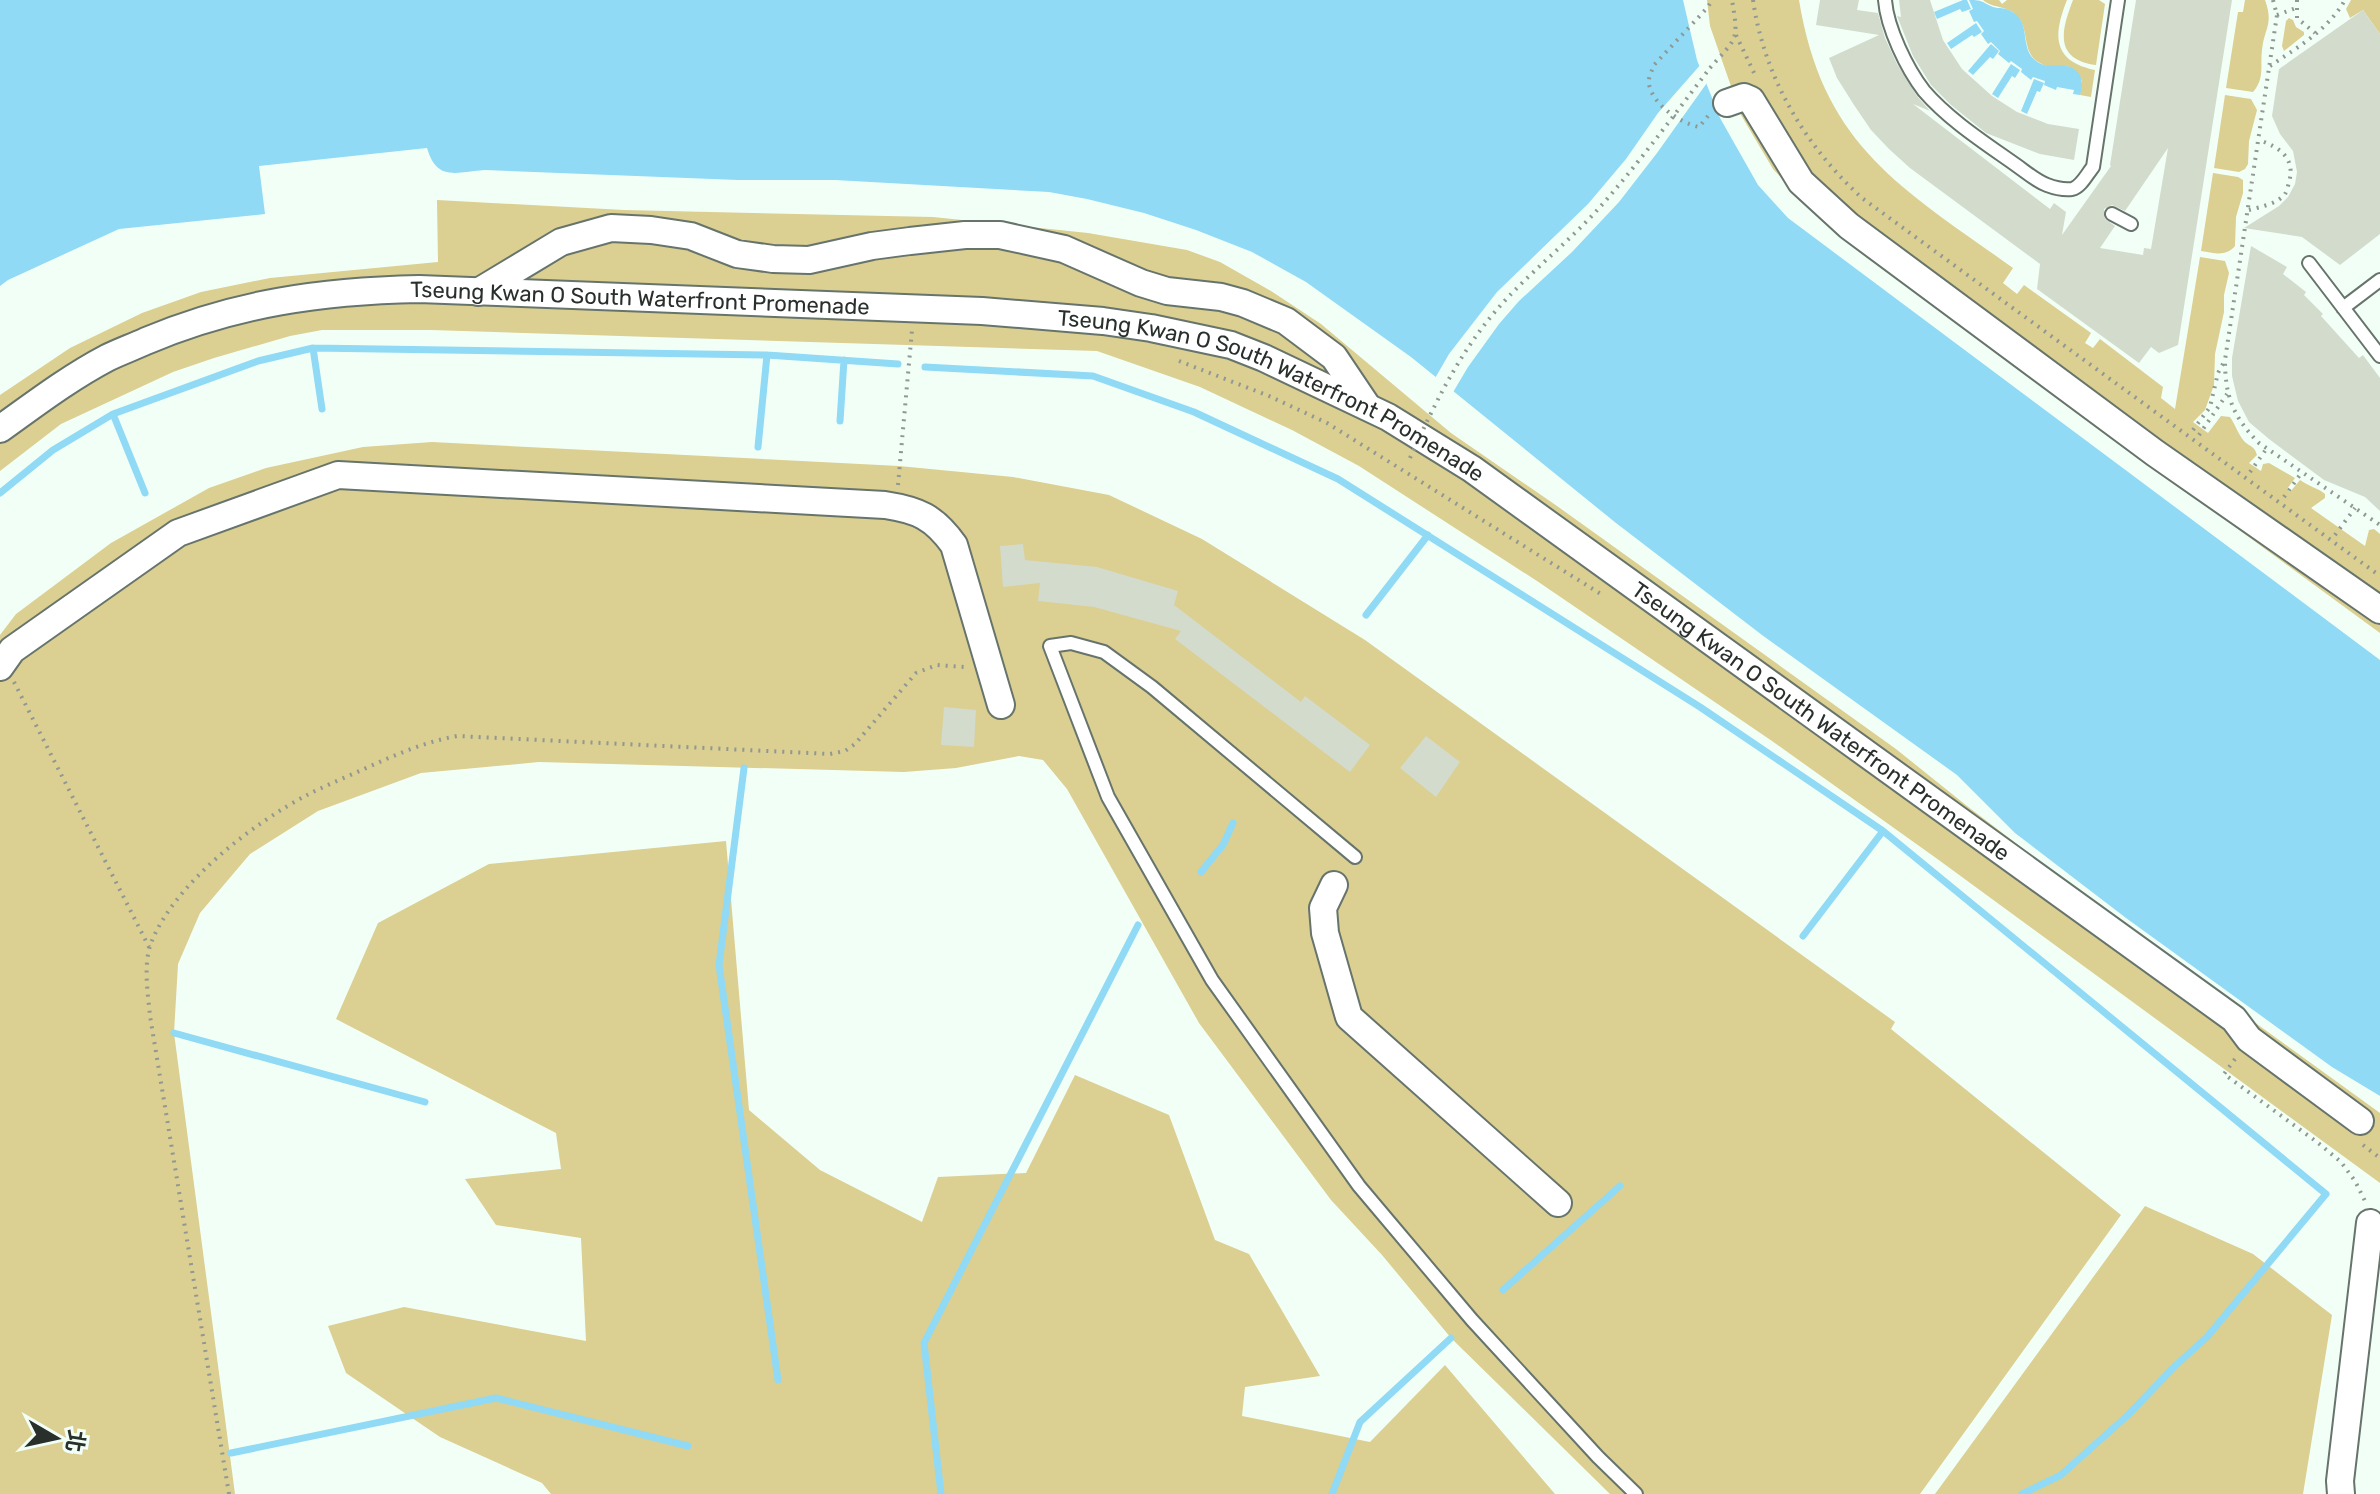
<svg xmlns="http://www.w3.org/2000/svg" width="2380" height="1494" font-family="Rubik,'Noto Sans TC',sans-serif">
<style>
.green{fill:#dbcf92}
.water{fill:#90daf5}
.pier{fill:#f2fff7}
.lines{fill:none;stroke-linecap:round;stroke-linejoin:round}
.stream{stroke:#90daf5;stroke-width:7}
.building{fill:#d3dbcc;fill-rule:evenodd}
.lane-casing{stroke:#66746c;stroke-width:16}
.street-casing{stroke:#66746c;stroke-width:30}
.path{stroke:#8f9892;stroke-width:4;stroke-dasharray:2 6;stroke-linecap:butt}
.lane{stroke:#fff;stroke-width:12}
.street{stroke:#fff;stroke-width:26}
.path-bridge{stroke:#8f9892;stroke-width:4;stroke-dasharray:2 6;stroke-linecap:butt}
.labels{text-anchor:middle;stroke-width:6;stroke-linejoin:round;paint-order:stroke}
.street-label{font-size:22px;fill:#292f2b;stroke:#f2fff7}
</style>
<rect width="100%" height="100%" fill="#f2fff7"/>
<path class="green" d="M1707 0H1799C1823 147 1902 188 2013 268L2003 283 2017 294 2024 285 2091 333 2085 343 2093 348 2100 339 2163 387 2161 398 2175 409 2200 257 2225 261 2229 273 2224 295V312L2215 354 2214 385 2205 410 2193 422 2208 433 2221 416 2230 417C2235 424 2238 434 2244 441 2251 448 2254 445 2257 455L2249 463 2261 471 2263 464 2269 463 2295 478 2287 489 2290 492 2300 480C2308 486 2320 489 2325 494V498L2311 508 2365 546 2369 530 2374 529 2380 534V633L1895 278 1820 219 1773 169 1741 115 1710 26Z
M1983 0H1999L2002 4 2007 0H2067C2053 35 2052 61 2095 70L2091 97 2080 95 2082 81C2069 55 2058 74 2040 63 2020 52 2031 29 2016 15 2007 5 1993 9 1983 0Z
M2073 0H2099L2105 4 2096 65C2054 59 2061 31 2073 0Z
M2245 0H2265C2274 25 2264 28 2262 50 2260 66 2265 78 2253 92L2226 88 2238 12H2243Z
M2351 0H2380V34L2363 10 2350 18 2346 9Z
M2289 18 2293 20 2296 27 2304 32V35L2284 51 2282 46 2286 21Z
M2225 95 2251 99 2257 110 2249 141 2248 164 2245 169 2239 172 2214 168Z
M2213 173 2238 177 2243 180V193L2236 217 2235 246C2226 257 2214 253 2201 251Z
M437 200 624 210 933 217 1088 233 1187 250 1220 262 1271 291 1321 324 1451 433 1557 506 1896 749 1967 806 2185 972 2380 1113V1183L1936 858 1772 741 1537 581 1359 466 1292 430 1200 387 1097 351 431 330H322L290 336 214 358 173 372 61 424 0 471V395L70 348 142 313 201 292 270 278 438 262Z
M432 442 899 466 1013 477 1109 495 1202 539 1365 640 1895 1022 1891 1029 2121 1215 1920 1494H1610L1451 1338 1382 1255 1331 1200 1199 1023 1067 789 1043 760 1019 756 956 768 904 772 539 762 421 773 318 811 250 854 200 913 178 964 174 1033 235 1494H0V635L16 614 111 543 209 488 266 468 363 447Z
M726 841 749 1110 820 1170 922 1222 938 1177 1026 1173 1075 1075 1169 1115 1215 1240 1249 1254 1320 1376 1245 1387 1242 1416 1370 1442 1445 1365 1555 1494H551L542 1483 440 1437 346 1373 328 1326 404 1307 586 1341 581 1238 496 1225 465 1179 561 1169 556 1133 336 1019 378 923 489 864Z
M2145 1206 2253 1254 2332 1315 2303 1494H1935Z"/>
<path class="water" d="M0 0H1683L1697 60 1720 118 1758 185 1788 218 2380 660V1096L2332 1067 2126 918 2015 833 1957 775 1762 635 1616 523 1411 357 1306 282 1252 252 1196 230 1144 213 1087 199 1049 192 835 180H738L485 170C456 172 437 182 427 148L259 166 265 214 119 229 8 280 0 286Z
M1963 0H1967L1971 9 1962 12 1960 9 1937 19 1934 12Z
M1969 0C1984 0 1981 2 1993 7 1999 9 2005 7 2011 11 2032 22 2019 47 2035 60 2046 69 2054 64 2066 66 2081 68 2085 83 2080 95L2073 94 2074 90 2057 87 2056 90 2044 85 2045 81 2033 77 2031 80 2021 72 2022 69 2011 61 2009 63 1998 54 2000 51 1991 42 1988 44 1981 34 1984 31 1977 21 1974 22 1969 11 1973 9Z
M1976 23 1982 32 1974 37 1972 35 1951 49 1947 43Z
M1991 44 1999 51 1993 59 1990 57 1973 75 1968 71Z
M2011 64 2020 70 2015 78 2012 76 1998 98 1992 94Z
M2034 79 2044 83 2040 92 2037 91 2027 114 2021 111Z"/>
<path class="pier" d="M1702 63 1709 80 1657 153 1619 202 1572 252 1519 301 1499 324 1468 367 1452 394 1434 380 1449 354 1497 292 1588 204 1626 159 1658 113Z"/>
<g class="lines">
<path class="stream" d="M313 348 322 409
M925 367 1093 376 1194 412 1338 479 1700 707 1883 831 2326 1194 2207 1337 2175 1366 2128 1415 2061 1475 2022 1494
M113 414 145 493
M840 421 844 360
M758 447 767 355
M0 493 53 450 113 414 258 361 313 348 767 355 898 364
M1366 615 1428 535
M744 768 719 965 778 1380
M1201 872 1223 845 1233 823
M1803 936 1883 831
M174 1033 425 1102
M1503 1290 1620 1186
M231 1453 496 1398 688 1446
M941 1494 924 1343 1138 925
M1332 1494 1360 1422 1451 1338"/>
</g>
<path class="building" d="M1820 0H1859L1857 10 1878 13 1885 38 1897 64 1917 96 1930 111 1913 104 2050 209 2054 203 2066 212 2062 235 2111 166 2110 165 2136 0H2232L2178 345 2159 353 2151 347 2139 363 2037 289 2040 264 1910 168 1889 149 1871 130 1854 105 1837 78 1829 58 1879 35 1816 25ZM2168 148 2151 249 2144 248 2143 255 2100 248 2115 226 2105 219 2104 209 2112 205 2125 211Z
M1899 0H1930L1943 40 1962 69 1992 96 2017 112 2048 124 2079 129 2074 160 2040 154 1986 133 1951 105 1931 85 1913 56 1897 16 1901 17Z
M2363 10 2380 34V234L2340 265 2302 237 2244 228 2279 206 2288 197 2295 184 2297 172 2293 151 2280 134 2272 116 2279 69Z
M2251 246 2287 267 2283 274 2306 292 2304 295 2323 314 2321 316 2359 358 2363 355 2380 378V511L2365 497 2324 480 2269 439 2249 422 2238 401 2232 376V358Z
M1023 544 1025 560 1097 567 1178 591 1174 605 1301 702 1305 696 1370 745 1350 772 1175 639 1181 631 1094 607 1038 601 1040 583 1003 587 1000 546Z
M944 707 976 710 974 747 941 745Z
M1426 736 1460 762 1436 797 1400 768Z"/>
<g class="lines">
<g class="lane-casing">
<path id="lane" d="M1885 0C1887 28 1907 69 1924 91 1949 120 1985 143 2016 165 2026 172 2036 181 2047 185 2055 188 2064 190 2072 189 2081 187 2087 174 2093 167L2118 0
M2112 214 2131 224
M2309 263 2380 356
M2343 308 2380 280
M1355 857 1152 687 1104 652 1071 643 1050 646 1108 797 1212 980 1359 1186 1472 1320 1598 1457 1636 1494"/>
</g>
<g class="street-casing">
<g id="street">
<path d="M1727 103 1744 97 1751 100 1801 182 1849 226 2155 453 2380 610"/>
<path d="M478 292 561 242 611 228 651 230 691 236 737 254 773 259 809 260 872 246 910 241 965 235H1000L1064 249 1141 283 1167 291 1221 297 1243 303 1286 321 1334 357 1367 406"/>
<path id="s1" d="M0 429C35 404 69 378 107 358 119 352 133 347 146 341 236 303 322 291 419 289L982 311 1103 321 1151 328 1231 345 1264 358 1388 417 1472 469 2234 1019 2249 1039 2360 1121"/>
<path d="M0 667 12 650 178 533 338 475 885 505C918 510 934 517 954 545L1001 705"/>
<path d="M1334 885 1323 908 1325 933 1349 1017 1558 1203"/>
<path d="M2341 1494 2340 1481 2370 1223"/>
</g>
</g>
<path class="path" d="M1753 0C1764 77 1805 146 1862 198L2380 576
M2273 0 2277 15 2225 360C2225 396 2233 417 2259 443L2380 525
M2297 0V18L2315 33
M2277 15 2296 8
M1736 35 1755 75
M2270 66C2298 47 2328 30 2345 0
M1710 68C1737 37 1739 42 1732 0
M1708 116 1699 127C1680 123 1652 104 1649 84 1648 77 1652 71 1654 65L1708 7 1712 0
M2249 210C2260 207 2277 204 2285 194 2287 191 2288 186 2289 182 2296 158 2279 147 2259 140
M1179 361 1269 396 1327 423 1604 596
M2193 430 2210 407 2218 373 2224 362
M2199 435 2227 394
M2250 472 2267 448
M898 485 912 330
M2284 497 2302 472
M2335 535 2355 508
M14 682 149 947
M2235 1059 2224 1074 2317 1142 2341 1162 2355 1181 2365 1201
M2363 1145 2380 1158
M229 1494 150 1016C148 994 143 965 151 943 174 884 253 823 309 794 327 785 346 777 364 769 395 755 424 742 457 736L830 754 845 751 855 744 916 673 937 665 964 667"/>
<use href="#lane" class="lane"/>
<use href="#street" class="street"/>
<path class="path-bridge" d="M1410 458C1435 403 1460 351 1500 306 1531 271 1569 242 1600 207 1639 163 1674 115 1710 68"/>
</g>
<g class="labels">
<g class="street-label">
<text dy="8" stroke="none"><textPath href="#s1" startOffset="672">Tseung Kwan O South Waterfront Promenade</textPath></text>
<text dy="8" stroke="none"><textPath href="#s1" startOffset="1320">Tseung Kwan O South Waterfront Promenade</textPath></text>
<text dy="8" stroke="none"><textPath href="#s1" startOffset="1968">Tseung Kwan O South Waterfront Promenade</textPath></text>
</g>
</g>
<g transform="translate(56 1438) rotate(99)" stroke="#f2fff7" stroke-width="6" paint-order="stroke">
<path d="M0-6L14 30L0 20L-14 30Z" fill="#292f2b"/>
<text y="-12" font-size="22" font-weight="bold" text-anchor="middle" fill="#292f2b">北</text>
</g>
</svg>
